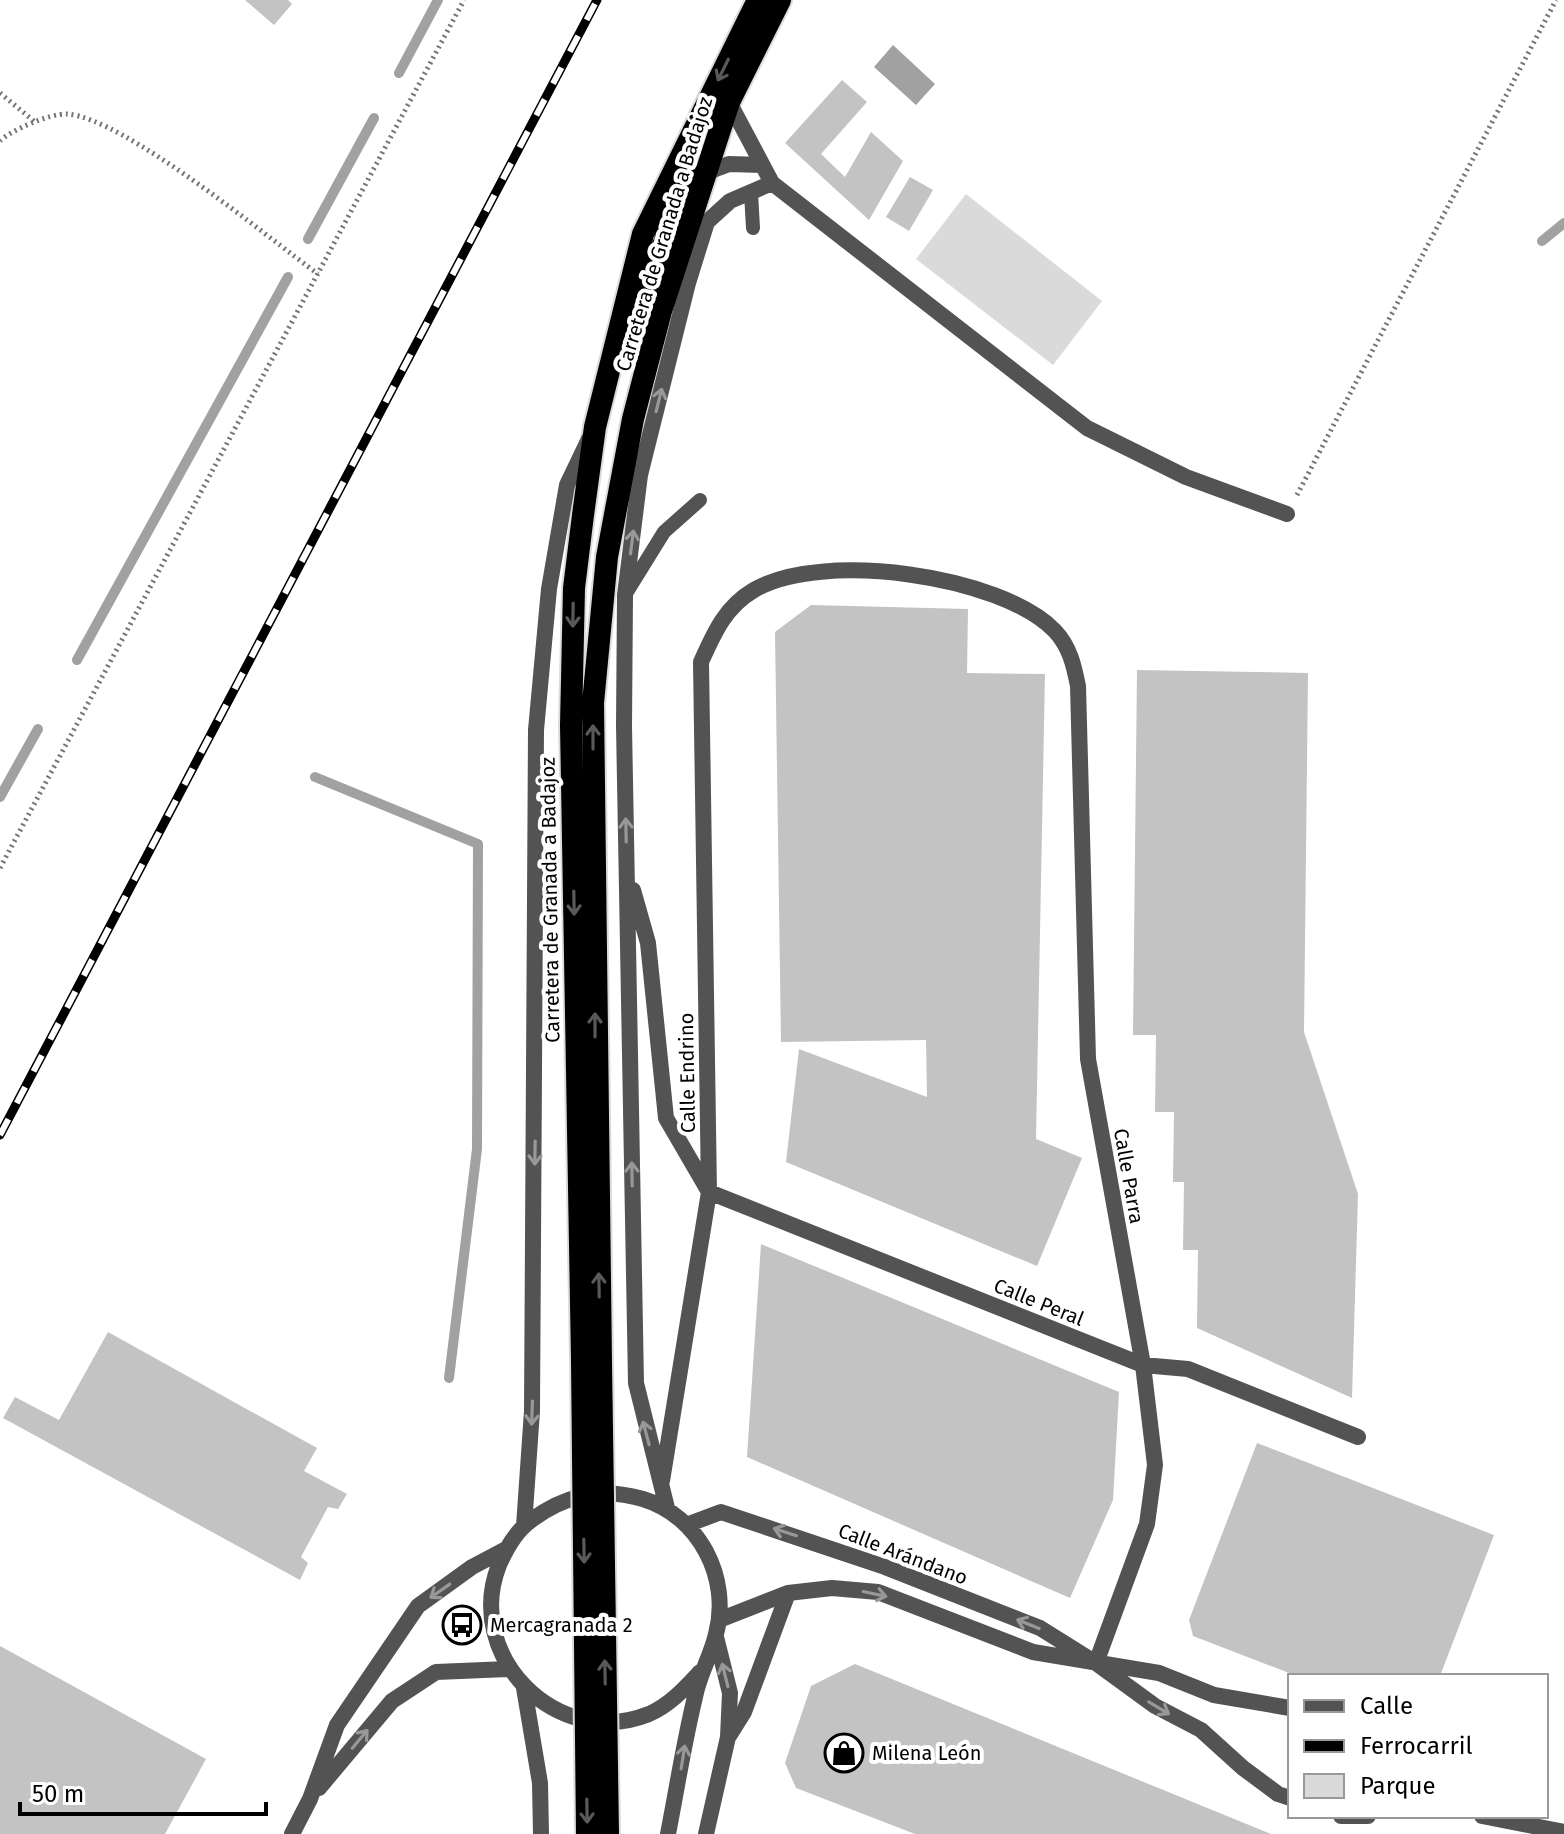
<svg xmlns="http://www.w3.org/2000/svg" width="1564" height="1834" font-family="'Fira Sans',sans-serif">
<style>
.green{fill:#dadada}
.water{fill:#a1a1a1}
.lines{fill:none;stroke-linecap:round;stroke-linejoin:round}
.stream{stroke:#a1a1a1;stroke-width:10}
.building{fill:#c3c3c3}
.trunk-casing{stroke:#dbdbdb;stroke-width:26}
.path{stroke:#757575;stroke-width:5;stroke-dasharray:2 4;stroke-linecap:butt}
.service{stroke:#535353;stroke-width:14}
.minor{stroke:#535353;stroke-width:16}
.trunk{stroke:#000;stroke-width:22}
.rail-casing{stroke:#000;stroke-width:9}
.rail{stroke:#fff;stroke-width:6;stroke-dasharray:18;stroke-linecap:butt}
.trunk-bridge-casing{stroke:#dbdbdb;stroke-width:26;stroke-linecap:butt}
.trunk-bridge{stroke:#000;stroke-width:22}
.oneway{stroke:#595959}
.oneway2{stroke:#989898}
.labels{text-anchor:middle;stroke-width:8;stroke-linejoin:round;paint-order:stroke}
.street-label{font-size:20px;fill:#000;stroke:#fff}
.poi-label{font-size:20px;fill:#000;stroke:#fff;text-anchor:start}
</style>
<rect width="100%" height="100%" fill="#fff"/>
<path class="green" d="M966 194 1102 301 1053 365 916 259Z"/>
<path class="water" d="M893 45 935 84 916 105 874 67Z"/>
<g class="lines">
<path class="stream" d="M399 73 438 0
M308 239 374 118
M1542 241 1564 223
M77 660 288 277
M315 777 478 844 477 1149 449 1378
M0 797 38 729"/>
</g>
<path class="building" d="M245 0H288L292 4 274 25Z
M842 80 867 102 821 154 845 177 871 132 903 161 869 220 785 143Z
M910 177 933 190 909 231 886 217Z
M811 605 968 609 967 673 1045 674 1036 1139 1082 1158 1037 1266 786 1162 799 1049 927 1097 926 1040 781 1042 775 632Z
M1137 670 1308 673 1304 1032 1358 1194 1352 1398 1197 1328 1198 1250H1183L1184 1182H1173L1174 1112H1155L1156 1035H1133Z
M761 1244 1119 1392 1113 1500 1070 1598 747 1457Z
M108 1332 317 1448 304 1471 347 1494 338 1509 328 1507 301 1557 308 1563 300 1580 3 1418 15 1397 59 1420Z
M1257 1443 1494 1535 1440 1676H1297L1193 1636 1189 1620Z
M0 1646 206 1759 165 1834H0Z
M855 1664 1271 1834H915L796 1788 785 1763 811 1686Z"/>
<g class="lines">
<g class="trunk-casing">
<path id="trunk" d="M622 336 642 307 679 199 701 176
M582 1361 571 725 574 588 583 515 595 427 643 234 758 0
M601 1363 593 703 607 557 633 419 661 311 729 102 780 0"/>
</g>
<path class="path" d="M0 93 35 122
M0 141C11 130 51 113 67 114 124 118 266 236 318 274
M1297 495 1556 0
M0 868 464 0"/>
<path class="service" d="M751 193 753 228
M625 595 664 532 700 500"/>
<path class="minor" d="M729 102 772 183 1087 428 1186 477 1287 514
M705 173 729 164 762 165
M633 890 648 943 666 1118 709 1192 1143 1365 1188 1369 1358 1437
M662 1481 709 1192 701 662C714 633 725 607 754 590 821 550 1001 575 1055 631 1070 647 1074 666 1078 686L1088 1059 1143 1365 1155 1465 1147 1524 1096 1663
M667 1508 636 1383 624 726 625 595 640 475 688 283 707 222 730 201 772 183
M689 1524 721 1512 885 1567 1040 1628 1096 1663 1155 1706 1201 1730 1243 1768 1278 1794 1290 1798
M524 1526 532 1411 536 730 549 589 567 485 589 439
M719 1620 788 1593 832 1588 878 1592 1033 1652 1159 1673 1214 1695 1290 1708
M524 1688 540 1783 541 1834
M729 1736 744 1712 788 1593
M319 1788 392 1701 436 1672 508 1669
M1341 1816H1368
M1482 1816 1564 1832
M292 1834 310 1799 337 1725 418 1606 472 1567 506 1549
M668 1834C677 1788 684 1742 695 1697 699 1675 711 1656 716 1634 731 1578 699 1516 643 1499 600 1487 565 1495 530 1521 515 1532 506 1549 499 1565 463 1656 557 1751 649 1714 670 1705 685 1688 700 1672
M706 1834 728 1737 730 1693 716 1637"/>
<use href="#trunk" class="trunk"/>
<g class="rail-casing">
<path id="rail" d="M0 1135 597 0"/>
</g>
<use href="#rail" class="rail"/>
<g class="trunk-bridge-casing">
<path id="trunk-bridge" d="M582 1361 587 1834
M601 1363 608 1834"/>
</g>
<use href="#trunk-bridge" class="trunk-bridge"/>
</g>
<defs><path id="oneway-shaft" d="M-6 0H5M1.5-3L5.5 0L1.5 3" fill="none" stroke-width="1.6" stroke-linecap="round" stroke-linejoin="round" transform="scale(2)"/></defs>
<g class="oneway">
<use href="#oneway-shaft" transform="translate(723 70) rotate(116)"/>
<use href="#oneway-shaft" transform="translate(573 615) rotate(91)"/>
<use href="#oneway-shaft" transform="translate(593 737) rotate(-90)"/>
<use href="#oneway-shaft" transform="translate(574 903) rotate(89)"/>
<use href="#oneway-shaft" transform="translate(595 1025) rotate(-90)"/>
<use href="#oneway-shaft" transform="translate(599 1285) rotate(-91)"/>
<use href="#oneway-shaft" transform="translate(584 1551) rotate(89)"/>
<use href="#oneway-shaft" transform="translate(605 1672) rotate(-91)"/>
<use href="#oneway-shaft" transform="translate(587 1811) rotate(89)"/>
</g>
<g class="oneway2">
<use href="#oneway-shaft" transform="translate(659 400) rotate(-76)"/>
<use href="#oneway-shaft" transform="translate(632 542) rotate(-83)"/>
<use href="#oneway-shaft" transform="translate(626 830) rotate(-91)"/>
<use href="#oneway-shaft" transform="translate(535 1153) rotate(91)"/>
<use href="#oneway-shaft" transform="translate(632 1174) rotate(-91)"/>
<use href="#oneway-shaft" transform="translate(532 1413) rotate(92)"/>
<use href="#oneway-shaft" transform="translate(646 1433) rotate(-105)"/>
<use href="#oneway-shaft" transform="translate(785 1532) rotate(-162)"/>
<use href="#oneway-shaft" transform="translate(440 1591) rotate(145)"/>
<use href="#oneway-shaft" transform="translate(875 1594) rotate(12)"/>
<use href="#oneway-shaft" transform="translate(1028 1624) rotate(-158)"/>
<use href="#oneway-shaft" transform="translate(725 1675) rotate(-104)"/>
<use href="#oneway-shaft" transform="translate(1159 1708) rotate(31)"/>
<use href="#oneway-shaft" transform="translate(360 1739) rotate(-50)"/>
<use href="#oneway-shaft" transform="translate(683 1757) rotate(-81)"/>
</g>
<defs>
<g id="bus-ring" transform="scale(2)"><circle r="9.5" fill="#fff" stroke="#000" stroke-width="1.5"/><path d="M-5-6H5V4H4V6H2V4H-2V6H-4V4H-5ZM-3.5-4V0h7V-4ZM-3.5 1.2v1.5H-2V1.2ZM2 1.2v1.5H3.5V1.2Z" fill="#000"/></g>
<g id="shop-ring" transform="scale(2)"><circle r="9.5" fill="#fff" stroke="#000" stroke-width="1.5"/><path d="M-5-2.5h2.3a2.7 3.5 0 0 1 5.4 0H5L5.5 6h-11ZM-1.5-2.5h3a1.5 2.3 0 0 0-3 0Z" fill="#000"/></g>
</defs>
<g fill-rule="evenodd">
<use href="#bus-ring" x="462" y="1625"/>
<use href="#shop-ring" x="844" y="1753"/>
</g>
<g class="labels">
<g class="street-label">
<text transform="translate(664 234) rotate(-73)" y="7">Carretera de Granada a Badajoz</text>
<text transform="translate(550 900) rotate(-91)" y="7">Carretera de Granada a Badajoz</text>
<text transform="translate(687 1073) rotate(-91)" y="7">Calle Endrino</text>
<text transform="translate(1129 1176) rotate(80)" y="7">Calle Parra</text>
<text transform="translate(1039 1302) rotate(22)" y="7">Calle Peral</text>
<text transform="translate(903 1554) rotate(21)" y="7">Calle Arándano</text>
</g>
<g class="poi-label">
<text x="490" y="1632">Mercagranada 2</text>
<text x="872" y="1760">Milena León</text>
</g>
</g>
<rect x="1288" y="1674" width="260" height="144" fill="#ffffff" stroke="#999999" stroke-width="2"/>
<rect x="1304" y="1700" width="40" height="12" fill="#535353" stroke="#999999" stroke-width="2"/>
<text x="1360" y="1714" font-size="24" fill="#000000">Calle</text>
<rect x="1304" y="1740" width="40" height="12" fill="#000000" stroke="#999999" stroke-width="2"/>
<text x="1360" y="1754" font-size="24" fill="#000000">Ferrocarril</text>
<rect x="1304" y="1774" width="40" height="24" fill="#dadada" stroke="#999999" stroke-width="2"/>
<text x="1360" y="1794" font-size="24" fill="#000000">Parque</text>
<path d="M20 1802v12h246v-12" fill="none" stroke="#000000" stroke-width="4"/>
<text x="32" y="1802" font-size="24" fill="#000000" stroke="#ffffff" stroke-width="6" paint-order="stroke">50 m</text>
</svg>
